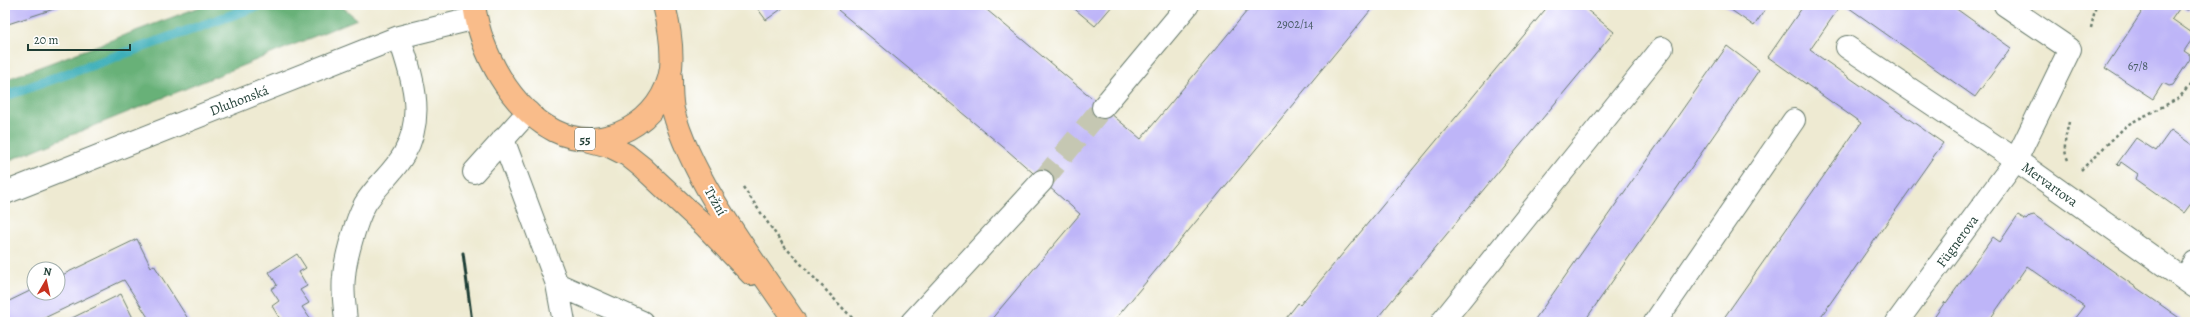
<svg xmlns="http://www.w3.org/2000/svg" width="2200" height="327" font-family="Alegreya,serif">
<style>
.forest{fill:#68b178;stroke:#447756}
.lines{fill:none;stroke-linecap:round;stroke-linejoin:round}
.stream{stroke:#3eafb9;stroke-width:10}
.building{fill:#beb5f8}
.minor-tunnel{stroke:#c5c7b2;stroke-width:22;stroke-dasharray:22 11;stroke-linecap:butt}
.minor-casing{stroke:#677a6b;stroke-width:24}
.major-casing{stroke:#677a6b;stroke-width:24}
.path{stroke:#677a6b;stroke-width:2.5;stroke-dasharray:3 3;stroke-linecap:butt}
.minor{stroke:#fff;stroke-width:22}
.major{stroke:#f9bc8a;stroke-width:22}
.rail{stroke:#1f3d34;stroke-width:3}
.labels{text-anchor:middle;stroke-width:4;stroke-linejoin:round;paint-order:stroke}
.number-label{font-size:12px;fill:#475b65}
.shield{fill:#fff;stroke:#627771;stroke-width:1}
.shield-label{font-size:13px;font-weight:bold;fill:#1f3d34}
.street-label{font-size:14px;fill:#1f3d34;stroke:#fff}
</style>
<rect width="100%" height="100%" fill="#fff"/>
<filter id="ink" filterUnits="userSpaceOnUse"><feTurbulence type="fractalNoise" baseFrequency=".025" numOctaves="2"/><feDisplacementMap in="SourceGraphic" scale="8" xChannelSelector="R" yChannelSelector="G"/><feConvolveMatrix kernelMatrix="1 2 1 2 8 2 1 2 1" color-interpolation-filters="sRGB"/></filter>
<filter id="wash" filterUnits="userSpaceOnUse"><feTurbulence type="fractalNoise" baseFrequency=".012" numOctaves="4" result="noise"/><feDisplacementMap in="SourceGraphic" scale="16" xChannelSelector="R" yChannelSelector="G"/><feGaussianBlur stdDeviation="0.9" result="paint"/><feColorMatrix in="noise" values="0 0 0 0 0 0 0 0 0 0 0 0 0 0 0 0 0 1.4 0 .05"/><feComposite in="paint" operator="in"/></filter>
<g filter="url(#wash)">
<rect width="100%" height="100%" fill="#eeead2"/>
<path class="forest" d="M205 5H340L357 19 5 162V80Z"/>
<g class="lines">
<path class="stream" d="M5 96 260 5"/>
</g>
<g id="blocks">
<path class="building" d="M5 5H66L5 25Z
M755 5H787L766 20Z
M843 5H981L1141 139 1252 5H1375L1113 322H989L1080 214 1008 151 838 10Z
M1070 5H1113L1095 26Z
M1549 5H1581L1614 32 1374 322H1283L1298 303 1300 305Z
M1724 5H1768L1754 26Z
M1804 5H1841L1810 50 1943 143 1817 322H1721L1861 123 1768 57Z
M1845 5H1951L2011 48 1975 97Z
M2143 5H2193L2191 9 2187 10 2181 6 2172 19 2195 35 2184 51 2190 55V59L2173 85 2169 86 2163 83 2153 99 2105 68 2145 7Z
M1727 46 1759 70 1584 322H1533Z
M2171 130 2195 147V198L2184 213 2136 179 2138 174 2121 162 2119 166 2117 164 2136 138 2156 151Z
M2018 215 2026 220 2030 216 2034 215 2185 322H2079L2074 319 2084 306 2027 266 1988 322H1933L1935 319H1933L1945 302 1946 303 1993 237 2000 242Z
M137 239 151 267 154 265 190 322H151L124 280 36 322H5V303L34 289V293H58V277Z
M297 254 306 268 299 272 307 286 300 290 309 303 302 307 311 320 307 322H276L280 319 272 306 279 301 271 289 277 285 269 272Z
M121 294 135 322H69L68 320Z"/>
</g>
</g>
<g filter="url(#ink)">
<use href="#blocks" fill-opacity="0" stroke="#677a6b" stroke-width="1"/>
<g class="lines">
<path class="minor-tunnel" d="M1042 181 1103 107"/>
<g class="minor-casing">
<path id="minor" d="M1847 47 2016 160 2195 287
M1103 107 1188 5
M503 139 557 284 564 322
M474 172 528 112
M5 193 399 37 476 18
M2184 279 2195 262
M557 284 642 322
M346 322C345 307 342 291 344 277 345 259 356 220 365 204 376 186 394 172 404 154 426 116 412 75 399 37
M912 322 1042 181
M1442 322 1662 48
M1655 322 1794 120
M1897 322 2016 160 2070 49 2005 5"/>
</g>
<g class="major-casing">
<path id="major" d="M474 5C481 53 510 108 555 131 603 155 664 122 671 68 673 47 669 25 664 5
M671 77C671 87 671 99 673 110 692 181 753 259 794 320
M590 141 609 146 627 155 642 167 704 225 751 274"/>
</g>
<path class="path" d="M2091 28 2096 5
M2068 160C2062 148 2066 135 2069 122
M2081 170 2127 125 2179 98 2195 79
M743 187 784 246 856 322"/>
<use href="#minor" class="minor"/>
<use href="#major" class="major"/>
<path class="rail" d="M463 253 472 322"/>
</g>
</g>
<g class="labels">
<g class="number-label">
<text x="1295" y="28">2902/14</text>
<text x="2138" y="70">67/8</text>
</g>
<rect class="shield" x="575" y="128" width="20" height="22" rx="3"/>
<g class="shield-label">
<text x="585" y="144">55</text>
</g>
<g class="street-label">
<text transform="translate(239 100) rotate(-21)" y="5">Dluhonská</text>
<text transform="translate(2050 184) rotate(36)" y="5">Mervartova</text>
<text transform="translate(716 201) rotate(60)" y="5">Tržní</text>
<text transform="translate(1957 241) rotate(-54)" y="5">Fügnerova</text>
</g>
</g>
<rect width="2200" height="327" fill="none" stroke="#fff" stroke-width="20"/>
<g transform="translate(46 281) rotate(9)"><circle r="19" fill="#ffffff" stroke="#a5b1ae"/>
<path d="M0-3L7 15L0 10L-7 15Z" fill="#c8321e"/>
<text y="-6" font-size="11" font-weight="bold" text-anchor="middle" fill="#1f3d34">N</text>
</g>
<path d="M28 44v6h102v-6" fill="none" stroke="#1f3d34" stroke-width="2"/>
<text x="34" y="44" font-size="12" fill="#1f3d34" stroke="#ffffff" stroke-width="3" paint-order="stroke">20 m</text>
</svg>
